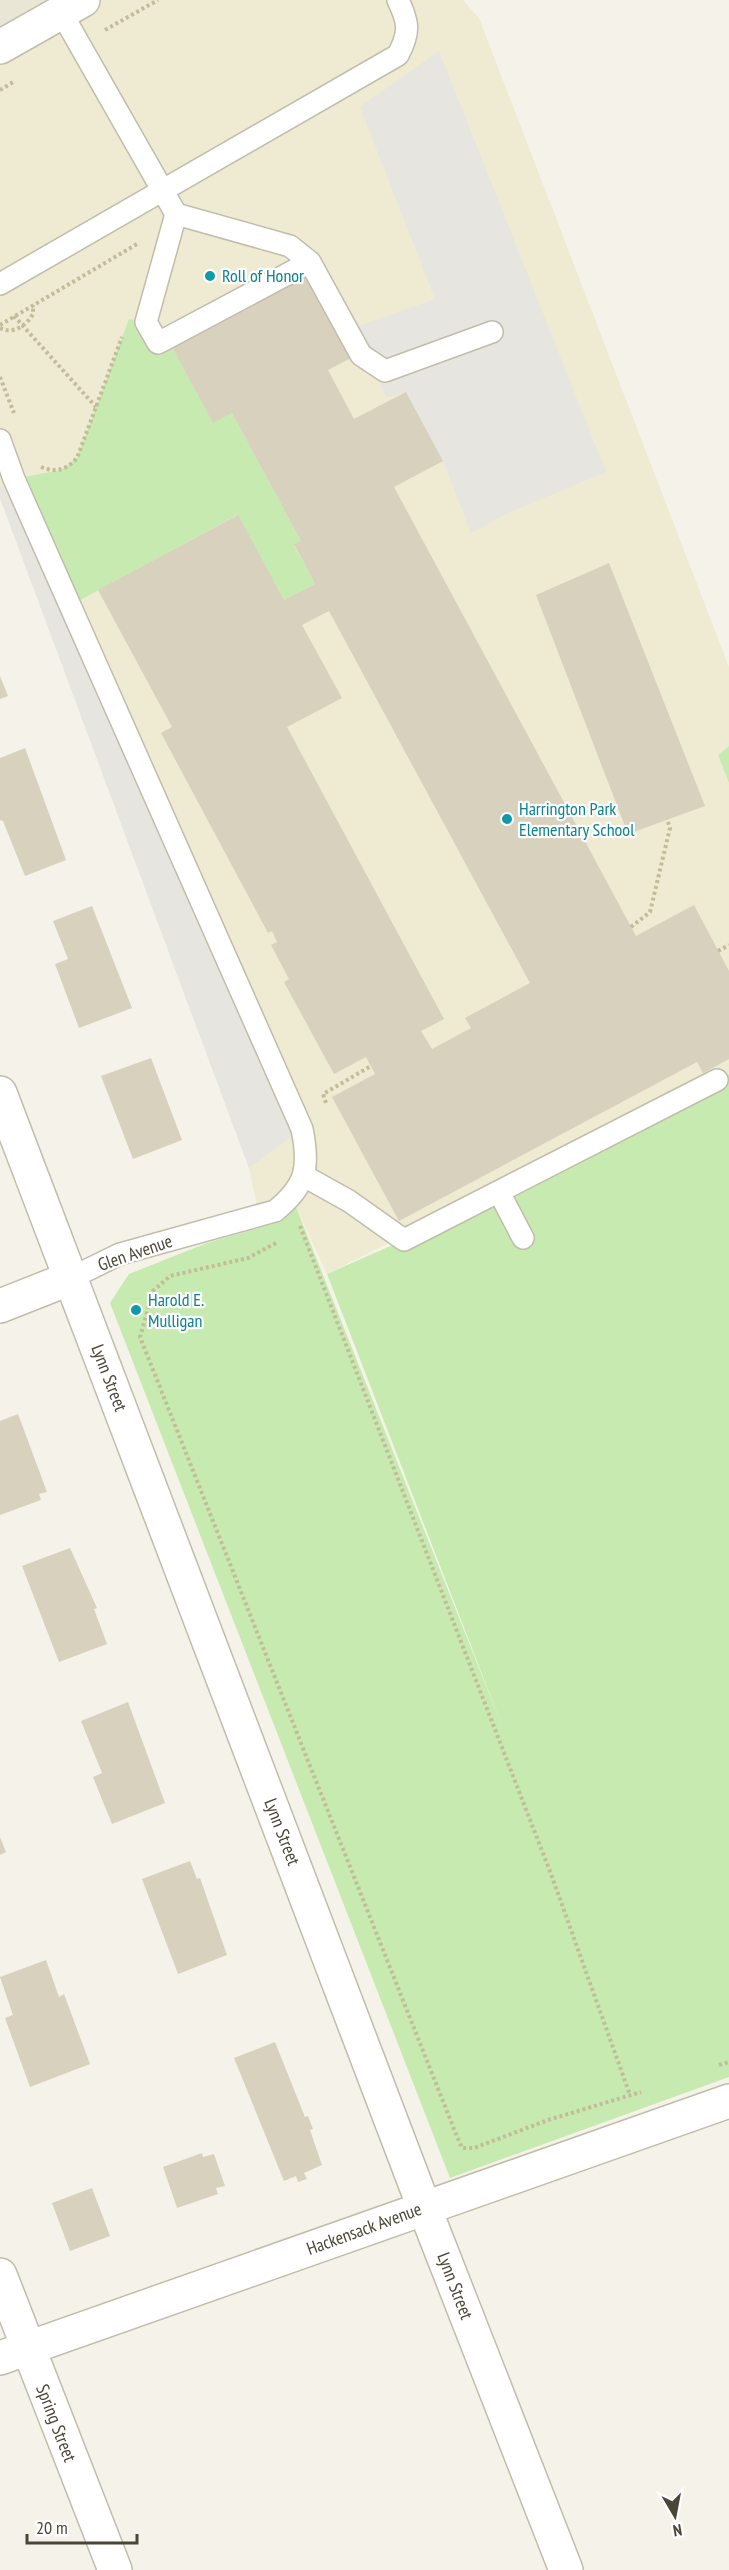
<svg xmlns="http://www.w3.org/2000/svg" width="729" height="2570" font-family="'PT Sans Narrow',sans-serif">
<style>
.residential{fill:#e9e6d6}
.education{fill:#eeebd2}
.green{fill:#c6eab0}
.parking{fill:#e6e5e0}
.building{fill:#d7d1bd;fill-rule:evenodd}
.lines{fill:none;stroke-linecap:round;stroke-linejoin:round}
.service-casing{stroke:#c1bdab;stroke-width:24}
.minor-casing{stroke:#c1bdab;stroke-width:36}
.tertiary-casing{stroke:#c1bdab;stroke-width:36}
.path{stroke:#c3bc9b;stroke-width:4;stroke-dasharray:3 3;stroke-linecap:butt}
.service{stroke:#fff;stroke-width:21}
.minor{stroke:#fff;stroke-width:33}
.tertiary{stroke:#fff;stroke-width:33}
.culture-dot{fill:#0f9aa8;stroke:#fff;stroke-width:2}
.labels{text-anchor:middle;stroke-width:4.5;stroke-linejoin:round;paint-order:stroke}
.culture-label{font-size:18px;fill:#0d838f;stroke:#fff;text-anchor:start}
.street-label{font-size:18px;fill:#494537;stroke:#fff}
</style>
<rect width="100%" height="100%" fill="#f5f3e9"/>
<path class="residential" d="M0 0H83L0 47Z"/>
<path class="education" d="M83 0H463L479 18 729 667V746L718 755 729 783V1073L327 1274 296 1207 259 1216 249 1168 0 498V47Z"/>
<path class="green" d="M129 319 146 322 171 345 213 422 232 413 301 541 294 545 315 584 284 600 237 515 71 605 14 479 61 470 77 458Z
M729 746V783L718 755Z
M729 1074V2077L450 2178 110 1303 129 1274 207 1243 276 1223 296 1207 506 1736 327 1274 404 1240Z"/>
<path class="parking" d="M439 51 606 472 510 512 471 533 443 461 406 392 386 398 359 326 435 299 360 107Z
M14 479 302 1129 249 1168 0 498V488Z"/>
<path class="building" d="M305 272 351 358 328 370 354 419 406 392 443 461 394 487 636 936 694 905 729 971V1059L703 1073 697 1062 399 1221 332 1097 375 1074 366 1057 334 1074 284 982 289 979 271 945 277 942 272 931 268 933 161 733 172 727 98 590 238 515 284 600 315 584 294 544 301 541 232 413 213 423 171 345ZM329 611 530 983 465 1018 471 1028 432 1049 421 1031 444 1019 287 727 342 698 302 625Z
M609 563 705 806 628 834 536 595Z
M0 676 8 696 0 699Z
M25 748 66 860 25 876 3 821 0 820V758Z
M92 906 132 1008 79 1028 55 964 68 959 53 921Z
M151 1058 182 1140 133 1159 101 1076Z
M18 1414 47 1492 39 1494 41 1500 0 1515V1421Z
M70 1548 97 1608 94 1609 107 1644 59 1662 22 1566Z
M128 1702 165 1803 112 1824 93 1777 102 1773 81 1721Z
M0 1837 6 1852 0 1855Z
M190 1861 197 1879 200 1878 227 1955 178 1974 142 1879Z
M46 1960 59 1997 64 1994 90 2064 30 2087 5 2018 13 2015 0 1977Z
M275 2042 305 2117 308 2116 313 2129 310 2130 322 2165 304 2173 307 2179 298 2182 296 2176 284 2181 234 2058Z
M202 2153 203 2157 214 2154 225 2186 216 2188 218 2194 177 2208 163 2167Z
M92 2188 110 2236 70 2251 52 2203Z"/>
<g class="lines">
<g class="service-casing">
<path id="service" d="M61 12 176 214 290 246 310 262 361 355 385 371 492 332
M176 214 146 322 158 343 310 262
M0 284 398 55C410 32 409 23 398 0
M0 440 14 479 302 1129C310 1168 306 1186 275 1211L120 1254 71 1278
M304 1176 349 1201 404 1240 717 1080
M499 1192 523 1238"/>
</g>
<g class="minor-casing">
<path id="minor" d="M0 1093 424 2207 566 2570
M0 1306 71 1278
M0 2275 115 2570
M0 2358 729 2101"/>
</g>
<g class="tertiary-casing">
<path id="tertiary" d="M0 47 83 0"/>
</g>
<path class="path" d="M105 30 158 0
M0 90 15 81
M14 316 96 407
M0 325 137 244
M0 328C13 335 27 325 33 314V305
M0 377 14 413
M41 467C56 473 66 470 77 458L122 337
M631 927 650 912 670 828 667 819
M718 951 729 945
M326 1103 323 1094 371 1066
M300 1226 551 1874 630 2095
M276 1243 248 1258 170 1276 153 1291 140 1337 456 2134 462 2148H474L548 2120 641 2092
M719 2065 729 2062"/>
<use href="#service" class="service"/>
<use href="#minor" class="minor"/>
<use href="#tertiary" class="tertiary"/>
</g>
<g class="culture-dot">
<circle cx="210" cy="276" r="6"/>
<circle cx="507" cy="819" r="6"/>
<circle cx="136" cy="1310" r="6"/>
</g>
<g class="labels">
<g class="culture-label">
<text x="222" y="282">Roll of Honor</text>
<text x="519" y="815">Harrington Park<tspan x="519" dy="21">Elementary School</tspan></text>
<text x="148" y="1306">Harold E.<tspan x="148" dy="21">Mulligan</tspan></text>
</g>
<g class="street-label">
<text transform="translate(135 1253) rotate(-19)" y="6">Glen Avenue</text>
<text transform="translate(109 1378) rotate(69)" y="6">Lynn Street</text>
<text transform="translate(282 1832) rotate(69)" y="6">Lynn Street</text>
<text transform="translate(364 2229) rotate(-20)" y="6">Hackensack Avenue</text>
<text transform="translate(455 2286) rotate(69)" y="6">Lynn Street</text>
<text transform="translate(56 2423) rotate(69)" y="6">Spring Street</text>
</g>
</g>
<g transform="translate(675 2516) rotate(170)" stroke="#ffffff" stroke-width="4.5" paint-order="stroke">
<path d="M0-4.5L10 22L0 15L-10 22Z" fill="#494537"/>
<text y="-9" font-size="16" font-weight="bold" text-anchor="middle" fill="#494537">N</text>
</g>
<path d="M27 2534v9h110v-9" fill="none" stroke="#494537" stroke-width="3"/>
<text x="36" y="2534" font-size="18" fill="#494537" stroke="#ffffff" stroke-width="4.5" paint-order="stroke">20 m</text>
</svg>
